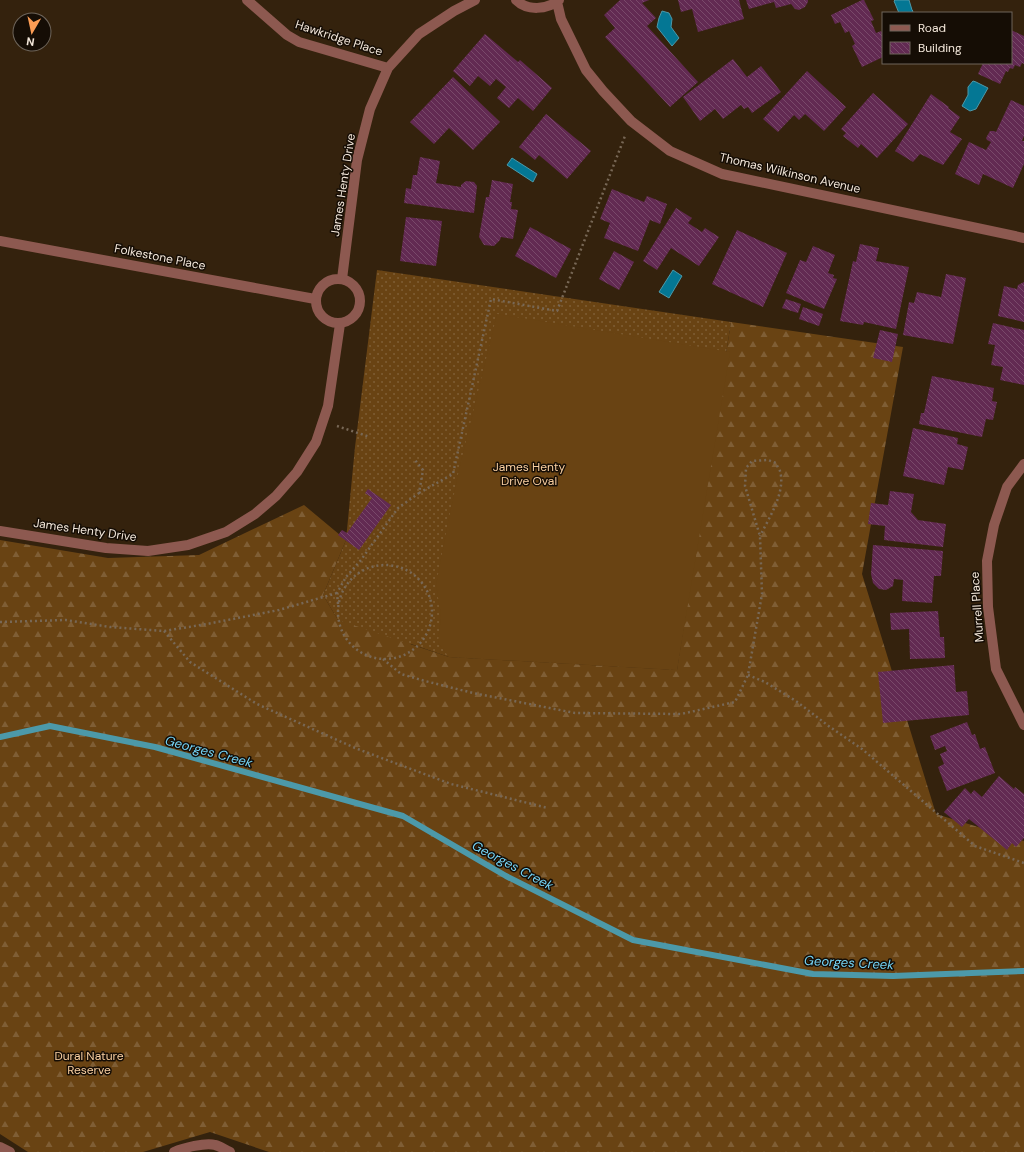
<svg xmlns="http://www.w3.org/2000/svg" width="1024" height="1152" font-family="'DM Sans',sans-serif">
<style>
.grass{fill:url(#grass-dots)}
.forest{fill:url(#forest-firs)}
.pitch{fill:#694313}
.water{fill:#047794;stroke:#4c99a9}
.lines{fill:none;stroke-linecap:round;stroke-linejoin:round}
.stream{stroke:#4c99a9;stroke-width:6}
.building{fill:url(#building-back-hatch)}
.path{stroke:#786856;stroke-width:2.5;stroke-dasharray:2 3;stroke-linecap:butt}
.minor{stroke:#8d5950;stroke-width:10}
.labels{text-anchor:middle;stroke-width:3;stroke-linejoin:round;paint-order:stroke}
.street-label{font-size:12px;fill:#f4e8db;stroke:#150d05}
.park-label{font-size:12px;fill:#f9cfa1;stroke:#150d05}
.water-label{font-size:13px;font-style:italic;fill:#75d5f7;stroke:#150d05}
</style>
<defs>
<pattern id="grass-dots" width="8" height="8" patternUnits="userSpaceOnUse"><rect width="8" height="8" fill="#694313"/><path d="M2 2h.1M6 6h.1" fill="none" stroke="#7f5e35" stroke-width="1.8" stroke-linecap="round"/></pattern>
<pattern id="forest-firs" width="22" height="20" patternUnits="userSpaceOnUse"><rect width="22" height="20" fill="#694313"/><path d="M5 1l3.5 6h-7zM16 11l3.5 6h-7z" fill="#7f5e35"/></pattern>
<pattern id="building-back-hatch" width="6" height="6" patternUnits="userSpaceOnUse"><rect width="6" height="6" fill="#622a52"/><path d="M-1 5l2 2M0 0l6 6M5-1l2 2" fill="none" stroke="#79496a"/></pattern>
</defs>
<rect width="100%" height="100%" fill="#34220d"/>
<path class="grass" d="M377 270 731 322 677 670 449 657 411 644 405 649 338 620 323 595 346 540 355 447Z"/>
<path class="forest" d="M731 322 903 347 862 574 936 814 1024 841V1152H269L210 1132 143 1152H28L0 1134V540L108 558 199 555 304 505 346 540 323 595 338 620 449 657 677 670Z"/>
<path class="pitch" d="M497 314 730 352 677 670 449 657 438 643 441 615 436 585 447 528 459 470Z"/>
<path class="water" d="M895 0H909L912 10 913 11 912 13H899L894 1Z
M662 11 669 13 672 19 671 27 679 38 672 46 657 27 659 18Z
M973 81 976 82 988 88 976 109 970 111 962 106 968 95V87Z
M512 158 537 174 533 182 507 165Z
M673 270 682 276 669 298 659 292Z"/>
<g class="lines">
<path class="stream" d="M0 737 50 726 155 747 403 816 506 876 633 940 813 974 893 976 1024 971"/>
</g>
<path class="building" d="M620 0H649L642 3 656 18 647 26 698 82 670 107 605 37 615 28 604 15Z
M678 0H739L744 19 698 32 692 9 681 12Z
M746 0H808V2L805 7 799 10 795 9 791 4 776 8 774 2 749 9Z
M862 0H864L874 20 871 21 876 33 881 31 883 34V57L862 67 852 46 855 44 849 31 845 33 840 22 835 24 831 15Z
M1011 30 1024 36V64L1022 63 1020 67 1015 65 1013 69 1010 68 1008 72 1006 71 1000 84 978 74 983 63H1011Z
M485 34 518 62 520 60 552 88 533 111 518 98 509 108 497 98 506 87 496 79 490 86 478 76 470 86 453 71Z
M733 59 747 77 761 66 781 92 752 113 748 107 744 109 741 105 723 119 715 109 700 121 683 97Z
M807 71 846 107 824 131 805 114 799 120 794 115 778 132 763 119Z
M453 77 500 122 473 150 449 128 434 144 410 122Z
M873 93 908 124 877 158 861 144 858 148 843 136 846 133 841 129Z
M931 94 949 107 948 108 960 117 950 132 962 139 943 165 920 154 913 162 895 151Z
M1011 100 1024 106V136L1022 141H1024V164L1013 188 983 174 979 185 955 174 969 142 986 150 991 142 987 140 986 138 990 131H994L996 132Z
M546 114 591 151 567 179 539 155 535 160 519 147Z
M420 157 440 161 436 183 461 187V185L466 181 474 182 477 186 474 213 404 203 406 188 411 189 413 175H417Z
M492 180 513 184 510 202H512L511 209 518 210 513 239 501 237 500 240 494 246 484 245 479 237 486 197H489Z
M612 189 644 202 647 196 667 204 660 224 650 220 638 251 604 238 610 223 600 219Z
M676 208 692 218 688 223 702 232 705 228 719 237 699 266 671 248 657 270 643 261Z
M406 217 442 221 436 266 400 261Z
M530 227 571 249 556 278 515 256Z
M737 230 787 253 763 307 712 284Z
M860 244 879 248 876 261 909 267 896 329 864 322 863 325 840 321 853 261 856 262Z
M813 246 835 255 828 273 834 275 833 278 837 279 824 309 786 293 800 260 806 262Z
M614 251 634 262 619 290 599 279Z
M946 274 966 278 953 344 903 335 909 302 914 303 917 292 941 297Z
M1024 282V322L998 316 1004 286 1017 289 1018 285Z
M786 299 801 304 798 313 782 308Z
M803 307 823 314 819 326 799 319Z
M993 323 1024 330V385L1000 380 1003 367 991 365 995 345 988 344Z
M880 330 898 334 892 362 873 358Z
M932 376 994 388 992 401 997 402 993 420 986 419 982 437 919 424 921 413H924Z
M913 428 958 438 957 444 968 447 963 470 948 467 944 485 903 476Z
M368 489 391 505 359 550 338 535 342 530 347 533 372 498 365 493Z
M890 491 914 494 911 512 918 520 946 524 943 547 884 540 885 526 868 524 871 503 888 505Z
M873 545 943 551 941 576H934L932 603 902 601 903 580 894 579 893 586 886 590 879 589 873 583 871 574Z
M938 611 940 637H944L945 658 910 659 909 629 891 630 890 613Z
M954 665 956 692 967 691 969 715 883 723 878 672Z
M967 722 972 735 975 734 980 749 985 747 995 773 947 791 938 767 944 764 940 754 947 751 945 746 935 750 930 736Z
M999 776 1014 789 1015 787 1024 794V838L1016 847 1012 843 1007 850 969 819 962 827 944 812 965 788 971 794 974 790 982 797Z"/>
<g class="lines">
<path class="path" d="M337 426 370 437
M419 493 453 474 491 299 557 311 625 136
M338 612a47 47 0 1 1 94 0a47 47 0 1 1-94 0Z
M338 604 337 593 346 577 361 560 398 508 419 493 423 470 415 460
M0 622 66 620 110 627 164 631 207 624 279 610 337 593
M164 631 190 662 257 704 355 748 451 784 548 808
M383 659 401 674 425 681 473 693 575 713 681 714 735 702 748 675 762 594 760 536 745 486 746 468 752 461 768 460 776 463C777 466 779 469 780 471 786 492 769 518 760 536
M748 675 765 682 796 701 830 727 862 749 975 846 1024 863"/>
<path class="minor" d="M247 0 287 35 299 42 388 68
M516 0C527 11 547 10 559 0
M557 2 561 19 586 70 603 91 631 121 670 151 722 174 1024 238
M0 241 315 299
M316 301a22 22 0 1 1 44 0a22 22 0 1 1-44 0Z
M342 279 357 160 370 109 388 68 419 34 454 11 475 0
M1024 464 1007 487 994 525 987 561 988 607 996 669 1024 725
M0 531 106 548 148 551 188 545 226 532 255 514 276 496 297 472 316 442 328 406 340 324
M0 1147 10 1152
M174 1152C183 1148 206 1142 215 1145 220 1146 225 1150 230 1152"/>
</g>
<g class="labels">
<g class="street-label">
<text transform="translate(339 38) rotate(18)" y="4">Hawkridge Place</text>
<text transform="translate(790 173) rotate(13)" y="4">Thomas Wilkinson Avenue</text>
<text transform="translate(343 185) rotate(-81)" y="4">James Henty Drive</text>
<text transform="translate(160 257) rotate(11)" y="4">Folkestone Place</text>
<text transform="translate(85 530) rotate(8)" y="4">James Henty Drive</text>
<text transform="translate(977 607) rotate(-94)" y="4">Murrell Place</text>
</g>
<g class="park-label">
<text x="529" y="471">James Henty<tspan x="529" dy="14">Drive Oval</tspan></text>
<text x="89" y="1060">Dural Nature<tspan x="89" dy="14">Reserve</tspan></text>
</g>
<g class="water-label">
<text transform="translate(209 751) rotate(15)" y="5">Georges Creek</text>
<text transform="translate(513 865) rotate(28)" y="5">Georges Creek</text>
<text transform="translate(849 962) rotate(3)" y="5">Georges Creek</text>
</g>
</g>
<rect x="882" y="12" width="130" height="52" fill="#150d05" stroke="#6e655b"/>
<rect x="890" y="25" width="20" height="6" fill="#8d5950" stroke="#6e655b"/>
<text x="918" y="32" font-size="12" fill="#f4e8db">Road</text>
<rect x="890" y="42" width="20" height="12" fill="url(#building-back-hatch)" stroke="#6e655b"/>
<text x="918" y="52" font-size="12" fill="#f4e8db">Building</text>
<g transform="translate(32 32) rotate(189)"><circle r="19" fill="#150d05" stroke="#6e655b"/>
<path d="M0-3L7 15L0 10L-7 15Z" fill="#fd9d54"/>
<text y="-6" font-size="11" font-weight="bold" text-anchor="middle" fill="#f4e8db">N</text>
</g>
</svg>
